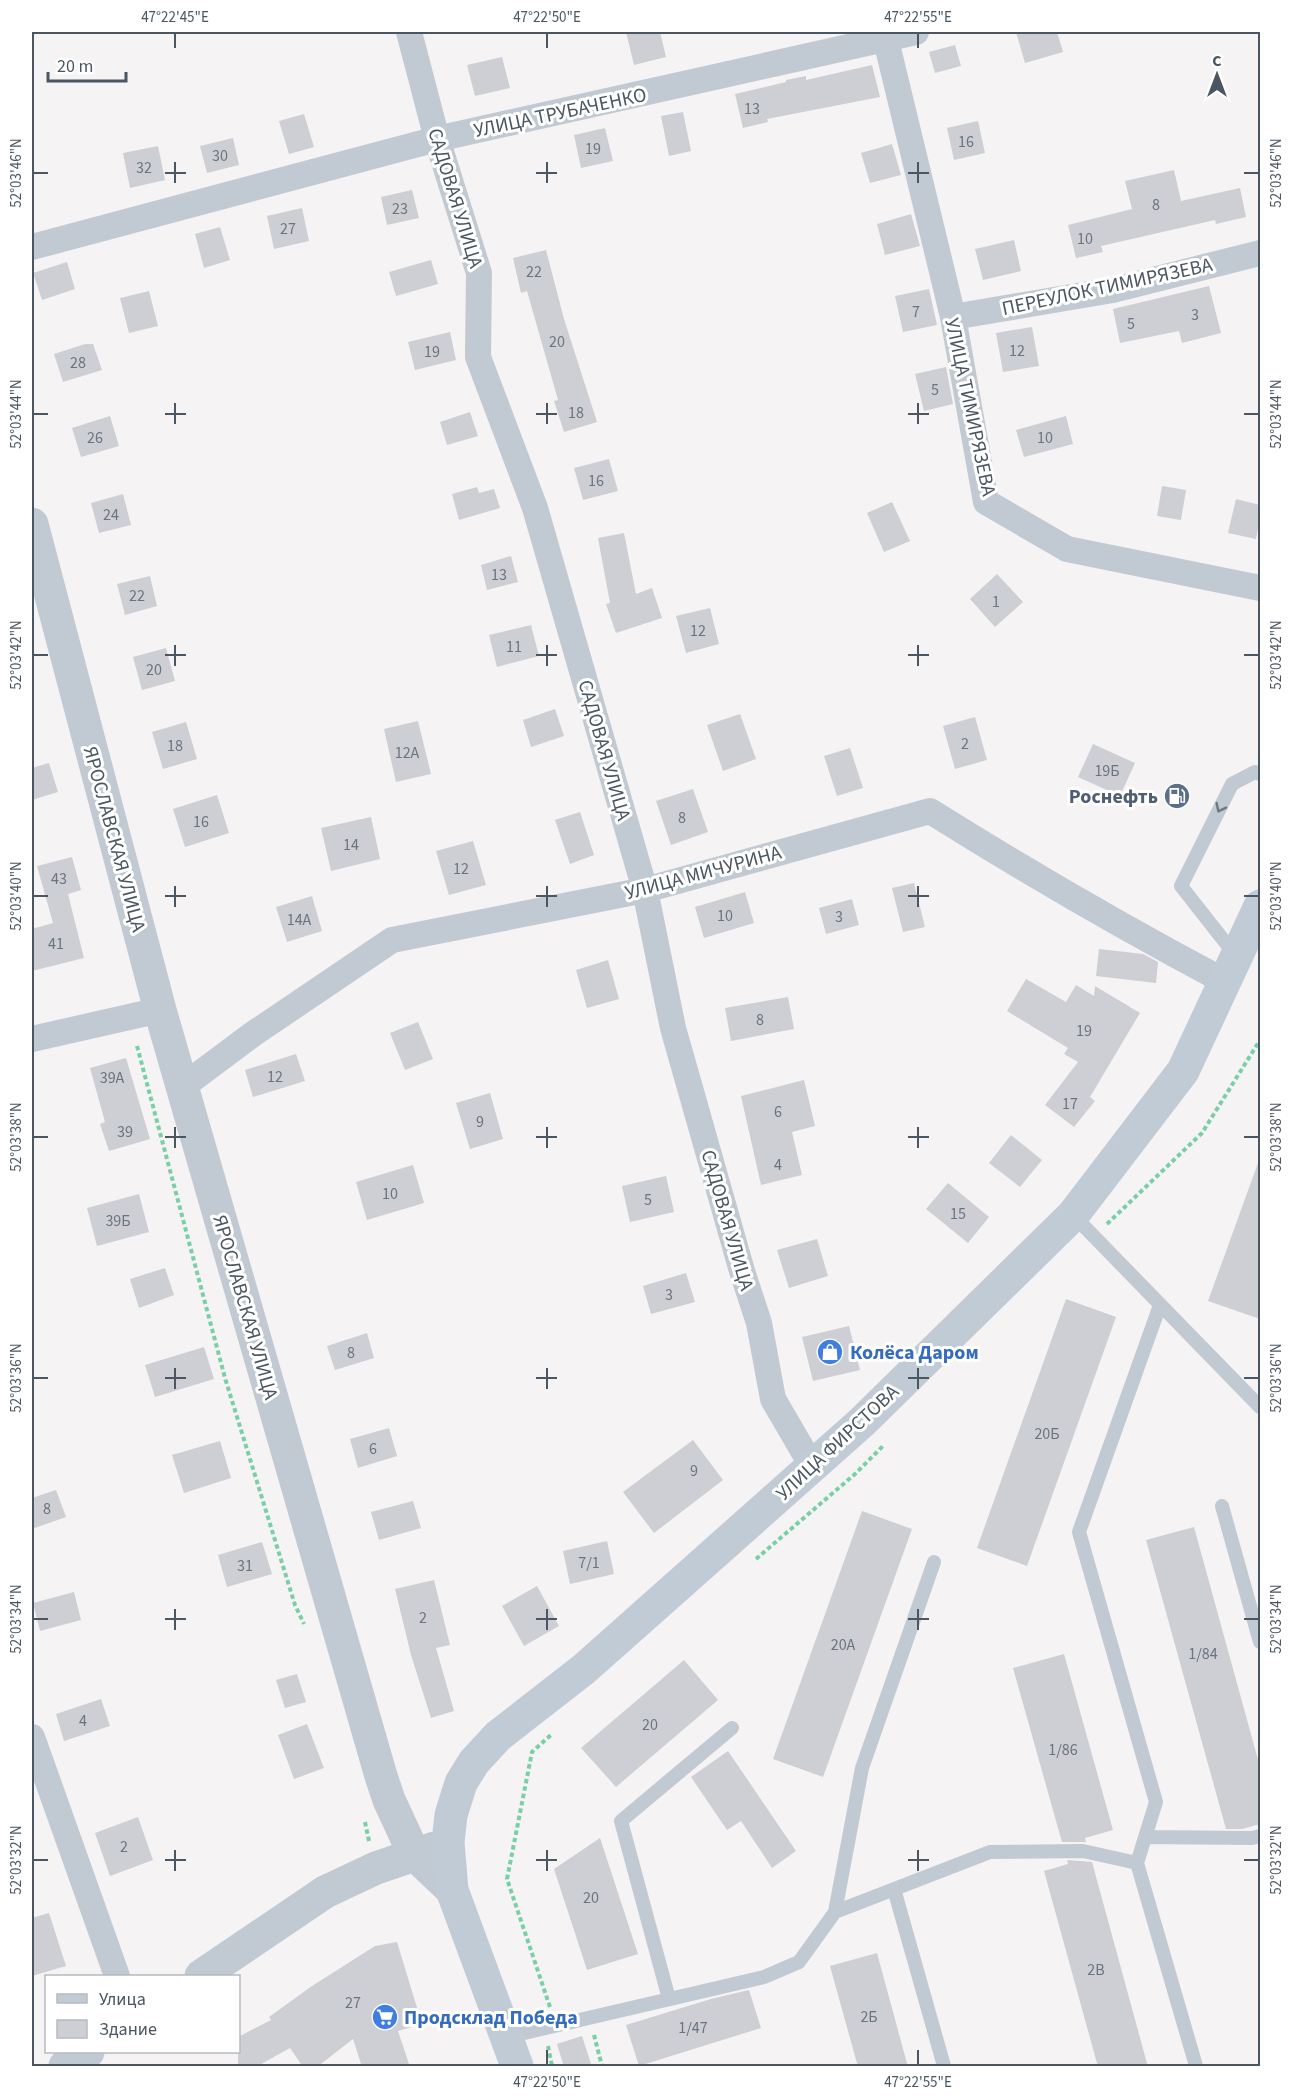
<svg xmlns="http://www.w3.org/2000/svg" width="1292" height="2098" font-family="'Source Sans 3',sans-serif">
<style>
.building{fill:#cdcfd5}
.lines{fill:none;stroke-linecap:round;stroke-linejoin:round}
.path{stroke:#7ad0a6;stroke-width:4;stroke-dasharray:4.5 3;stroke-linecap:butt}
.service{stroke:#c1cad2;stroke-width:14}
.minor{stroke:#c1cad2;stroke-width:26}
.tertiary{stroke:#c1cad2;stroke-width:33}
.secondary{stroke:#c1cbd6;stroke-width:33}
.oneway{stroke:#6e7983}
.ticks{fill:none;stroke:#4a5661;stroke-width:2}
.labels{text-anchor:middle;stroke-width:6;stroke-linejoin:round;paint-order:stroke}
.number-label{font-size:16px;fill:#6b747e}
.street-label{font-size:20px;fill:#4a5661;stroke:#fff}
.service-label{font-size:20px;font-weight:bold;fill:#4e5e75;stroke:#fff;text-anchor:end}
.shop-label{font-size:20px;font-weight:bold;fill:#366cbe;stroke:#fff;text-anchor:start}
.neatline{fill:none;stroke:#4a5661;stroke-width:2}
.ticks-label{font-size:15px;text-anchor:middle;fill:#4a5661}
</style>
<rect width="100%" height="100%" fill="#f5f3f3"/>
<path class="building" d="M626 32H660L666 57 634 65Z
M1016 32H1057L1063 52 1025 63Z
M955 45 961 66 935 73 929 52Z
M502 57 510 88 475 96 467 65Z
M872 65 880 97 767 119 768 122 743 128 735 94 786 82V80L806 76V80Z
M683 112 691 151 669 156 661 116Z
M304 114 314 147 289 154 279 121Z
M978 121 985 153 954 160 947 128Z
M605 128 613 161 581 168 574 135Z
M233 138 239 165 207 173 200 146Z
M892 144 901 175 870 183 861 153Z
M158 146 165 180 130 188 123 153Z
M1174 170 1181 201 1240 188 1246 217 1216 224 1215 220 1101 246 1103 252 1076 258 1068 225 1132 209 1125 181Z
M412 190 419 218 387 225 381 197Z
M302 208 309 241 274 249 267 216Z
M911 214 920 246 885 255 877 224Z
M220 227 230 260 204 268 195 234Z
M1014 240 1021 271 983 280 975 249Z
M546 250 564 319 597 422 564 432 554 401 558 400 527 291 521 293 513 258Z
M431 260 438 284 396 296 389 272Z
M67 262 75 289 42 300 33 273Z
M1209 286 1221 333 1182 343 1179 331 1120 343 1113 309Z
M929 289 937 325 903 332 895 296Z
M149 291 158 326 129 333 120 298Z
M1032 327 1039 366 1003 372 996 333Z
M450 332 456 360 415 370 408 342Z
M85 344H93L102 370 63 382 54 354Z
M946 367 953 404 924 411 915 374Z
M470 412 478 436 447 445 440 422Z
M110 416 119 446 81 457 72 428Z
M1066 416 1073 444 1024 457 1016 430Z
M609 459 618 491 583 500 574 468Z
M1162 486 1186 490 1181 520 1157 516Z
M477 487 479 493 494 489 500 508 459 520 452 494Z
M123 494 131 525 99 533 91 503Z
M1236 499 1260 505V517L1256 539 1228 533Z
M892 502 910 541 884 552 867 513Z
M624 533 636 594 652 588 662 618 616 633 606 604 610 603 598 538Z
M511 556 518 582 487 590 481 565Z
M997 574 1023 602 995 627 970 599Z
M150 576 157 606 125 615 117 584Z
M710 608 719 644 686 653 676 616Z
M531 625 539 656 497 667 489 635Z
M166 648 175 681 142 690 133 657Z
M555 709 564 736 531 747 523 720Z
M740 714 756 759 723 771 707 725Z
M975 717 987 760 955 769 943 726Z
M418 721 431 774 396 782 384 729Z
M186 722 197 759 163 769 152 732Z
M1093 744 1135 763 1120 796 1078 777Z
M850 748 863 788 837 796 824 756Z
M49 763 58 792 32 800V768Z
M693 789 708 832 671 845 656 801Z
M217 795 229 833 185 847 173 809Z
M580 812 594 855 570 864 555 820Z
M371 817 380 859 331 871 321 828Z
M473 841 486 885 449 895 436 851Z
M72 857 81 890 68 894 84 958 32 971V929L53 923 37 866Z
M914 883 925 927 903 932 892 888Z
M745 892 754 923 704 938 695 907Z
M312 896 322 931 287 942 276 907Z
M852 899 859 925 826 934 819 908Z
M1099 949 1143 954 1158 962 1156 983 1096 976Z
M608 960 619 999 587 1008 576 970Z
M1026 979 1066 1002 1076 985 1094 996 1095 986 1140 1013 1090 1097 1095 1101 1074 1127 1045 1105 1078 1062 1064 1054 1068 1048 1007 1011Z
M788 997 794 1029 731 1041 725 1008Z
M418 1022 433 1059 405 1070 390 1033Z
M296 1054 305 1081 253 1097 245 1070Z
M126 1058 150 1139 109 1151 100 1124 105 1122 90 1068Z
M804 1080 815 1126 792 1132 802 1175 761 1185 741 1096Z
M490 1093 503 1139 470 1149 456 1103Z
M1011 1135 1042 1160 1020 1187 989 1163Z
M1258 1163H1260V1319L1208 1301Z
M413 1165 424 1203 367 1220 356 1182Z
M666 1176 674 1212 630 1222 622 1186Z
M948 1183 989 1217 968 1243 926 1209Z
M139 1194 149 1232 97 1246 87 1208Z
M817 1239 828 1276 789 1288 777 1250Z
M165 1268 174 1295 139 1308 130 1279Z
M686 1273 695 1302 651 1314 643 1286Z
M1066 1299 1116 1317 1027 1566 977 1548Z
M849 1326 860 1370 813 1381 802 1337Z
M367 1333 374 1358 335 1370 327 1346Z
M204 1347 214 1379 155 1397 145 1365Z
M389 1428 397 1456 358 1468 350 1439Z
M693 1440 723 1480 654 1533 623 1492Z
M220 1441 231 1478 184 1493 172 1455Z
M56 1490 66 1517 32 1529V1498Z
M413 1501 421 1528 379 1540 371 1512Z
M862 1511 912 1529 823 1777 773 1759Z
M1194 1527 1260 1767V1824L1242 1829H1226L1146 1540Z
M607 1541 614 1574 570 1584 563 1551Z
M262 1542 272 1574 227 1587 218 1555Z
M434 1580 450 1645 436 1648 454 1711 431 1718 411 1655 395 1589Z
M537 1586 559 1626 524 1646 502 1606Z
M74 1592 81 1620 40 1631 33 1603Z
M1064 1654 1113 1830 1085 1838 1086 1842H1062L1013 1668Z
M684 1660 718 1700 616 1787 581 1748Z
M297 1674 306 1702 285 1708 276 1680Z
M101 1699 110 1726 64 1741 56 1714Z
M307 1724 324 1768 294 1779 278 1735Z
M728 1751 796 1851 772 1868 741 1821 727 1830 691 1777Z
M138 1817 153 1860 110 1876 95 1833Z
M600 1838 638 1954 587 1970 554 1869Z
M1067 1860 1092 1862 1148 2067H1098L1044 1871 1068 1864Z
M49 1913 66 1966 32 1976V1918Z
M397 1942 422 2024 398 2031 410 2067H362L353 2039 317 2067H303L290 2048 256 2067H238V2037L271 2020 269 2017 312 1986 375 1946Z
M877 1953 908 2067H858L830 1966Z
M749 1990 761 2028 639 2066 626 2025 711 1999Z
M582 2036 592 2067H564L557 2044Z"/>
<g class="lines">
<path class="path" d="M137 1046 225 1378 295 1605 304 1624
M1107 1224 1202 1133 1260 1040
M756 1559 855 1474 884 1445
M365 1822 369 1841
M550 2007 507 1879 532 1752 552 1734
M594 2035 602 2066
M548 2046 552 2066H549"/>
<path class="service" d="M1236 956 1181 886 1232 784 1255 772 1260 774
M1073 1215 1260 1407
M1160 1305 1079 1532 1156 1802 1137 1863 1196 2066
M1222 1506 1260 1642
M1145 1837 1252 1838 1260 1836
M894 1889 944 2066
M835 1912 862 1768 934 1562
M669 1999 621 1821 732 1728
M507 2037 764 1977 799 1962 835 1912 990 1852 1083 1851 1137 1863"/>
<path class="minor" d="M409 32 437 139 479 273 478 357 535 508 645 890 673 1028 742 1271 759 1323 773 1399 812 1466
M884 32 953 317 986 502 1067 549 1260 588
M32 247 437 139 916 32
M953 317 1113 290 1260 253
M32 1039 160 1010
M182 1087 253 1034 392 940 645 890 930 811C1026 871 1124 928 1224 981
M32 1737 117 1976"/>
<path class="tertiary" d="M32 524 160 1010 381 1776 389 1800 414 1854 452 1890
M201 1976 325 1892 376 1868 435 1848
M65 2066 88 2052"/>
<path class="secondary" d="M517 2066 452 1890 448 1842 451 1815 461 1783 474 1762 498 1736 584 1669 862 1422 1073 1215 1183 1071 1260 906"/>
</g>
<defs><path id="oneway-chevron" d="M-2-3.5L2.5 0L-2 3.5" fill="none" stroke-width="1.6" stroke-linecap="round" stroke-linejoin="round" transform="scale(1.5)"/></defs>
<use class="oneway" href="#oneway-chevron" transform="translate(1220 808) rotate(116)"/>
<path class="ticks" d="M175 33V48M547 33V48M918 33V48M175 162V183M547 162V183M918 162V183M33 173H48M165 173H186M536 173H557M908 173H929M1244 173H1259M175 403V424M547 403V424M918 403V424M33 414H48M165 414H186M536 414H557M908 414H929M1244 414H1259M175 645V666M547 645V666M918 645V666M33 655H48M165 655H186M536 655H557M908 655H929M1244 655H1259M175 886V907M547 886V907M918 886V907M33 896H48M165 896H186M536 896H557M908 896H929M1244 896H1259M175 1127V1148M547 1127V1148M918 1127V1148M33 1137H48M165 1137H186M536 1137H557M908 1137H929M1244 1137H1259M175 1368V1389M547 1368V1389M918 1368V1389M33 1378H48M165 1378H186M536 1378H557M908 1378H929M1244 1378H1259M175 1609V1630M547 1609V1630M918 1609V1630M33 1619H48M165 1619H186M536 1619H557M908 1619H929M1244 1619H1259M175 1850V1871M547 1850V1871M918 1850V1871M33 1860H48M165 1860H186M536 1860H557M908 1860H929M1244 1860H1259M547 2050V2065M918 2050V2065"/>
<defs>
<g id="fuel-disc" transform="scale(1.35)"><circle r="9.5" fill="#5c6f8a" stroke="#fff"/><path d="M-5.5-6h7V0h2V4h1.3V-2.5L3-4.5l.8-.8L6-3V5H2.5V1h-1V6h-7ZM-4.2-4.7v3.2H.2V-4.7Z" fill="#fff"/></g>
<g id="shop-disc" transform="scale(1.35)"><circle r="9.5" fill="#3f7fe0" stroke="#fff"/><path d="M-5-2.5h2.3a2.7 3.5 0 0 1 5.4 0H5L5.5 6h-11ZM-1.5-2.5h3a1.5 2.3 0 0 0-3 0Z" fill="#fff"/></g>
<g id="supermarket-disc" transform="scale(1.35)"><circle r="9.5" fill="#3f7fe0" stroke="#fff"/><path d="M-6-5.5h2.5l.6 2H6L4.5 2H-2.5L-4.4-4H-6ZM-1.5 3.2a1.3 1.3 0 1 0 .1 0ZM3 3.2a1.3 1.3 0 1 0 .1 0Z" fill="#fff"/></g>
</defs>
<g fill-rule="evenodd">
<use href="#fuel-disc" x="1177" y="796"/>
<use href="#shop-disc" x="830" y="1352"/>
<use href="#supermarket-disc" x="385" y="2017"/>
</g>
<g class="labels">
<g class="number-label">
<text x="752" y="114">13</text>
<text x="966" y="147">16</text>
<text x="593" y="154">19</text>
<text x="220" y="161">30</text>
<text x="144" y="173">32</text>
<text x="1156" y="210">8</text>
<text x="400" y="214">23</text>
<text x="288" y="234">27</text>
<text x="1085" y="244">10</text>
<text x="534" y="277">22</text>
<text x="916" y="317">7</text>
<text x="1195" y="320">3</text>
<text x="1131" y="329">5</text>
<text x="557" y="347">20</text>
<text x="1017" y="356">12</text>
<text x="432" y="357">19</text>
<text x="78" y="368">28</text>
<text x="935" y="395">5</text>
<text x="576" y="418">18</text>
<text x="95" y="443">26</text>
<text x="1045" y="443">10</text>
<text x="596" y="486">16</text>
<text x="111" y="520">24</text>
<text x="499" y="580">13</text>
<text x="137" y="601">22</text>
<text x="996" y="607">1</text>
<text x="698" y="636">12</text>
<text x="514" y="652">11</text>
<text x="154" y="675">20</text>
<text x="965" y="749">2</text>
<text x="175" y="751">18</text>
<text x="407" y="758">12А</text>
<text x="1107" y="776">19Б</text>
<text x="682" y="823">8</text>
<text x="201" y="827">16</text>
<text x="351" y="850">14</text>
<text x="461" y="874">12</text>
<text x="59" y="884">43</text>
<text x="725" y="921">10</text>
<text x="839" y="922">3</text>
<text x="299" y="925">14А</text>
<text x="56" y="949">41</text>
<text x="760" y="1025">8</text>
<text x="1084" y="1036">19</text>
<text x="275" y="1082">12</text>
<text x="112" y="1083">39А</text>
<text x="1070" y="1109">17</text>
<text x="778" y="1117">6</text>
<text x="480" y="1127">9</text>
<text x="125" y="1137">39</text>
<text x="778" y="1170">4</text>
<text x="390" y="1199">10</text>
<text x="648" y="1205">5</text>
<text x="958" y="1219">15</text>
<text x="118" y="1226">39Б</text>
<text x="669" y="1300">3</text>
<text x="351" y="1358">8</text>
<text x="1047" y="1439">20Б</text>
<text x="373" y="1454">6</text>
<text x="694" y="1476">9</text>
<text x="47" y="1514">8</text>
<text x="589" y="1568">7/1</text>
<text x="245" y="1571">31</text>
<text x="423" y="1623">2</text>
<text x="843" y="1650">20А</text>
<text x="1203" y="1659">1/84</text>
<text x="83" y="1726">4</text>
<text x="650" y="1730">20</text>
<text x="1063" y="1755">1/86</text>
<text x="124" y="1852">2</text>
<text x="591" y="1903">20</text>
<text x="1096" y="1975">2В</text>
<text x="353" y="2008">27</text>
<text x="869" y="2022">2Б</text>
<text x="693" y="2033">1/47</text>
</g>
<g class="street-label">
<text transform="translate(560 112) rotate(-12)" y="7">УЛИЦА ТРУБАЧЕНКО</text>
<text transform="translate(456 198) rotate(73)" y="7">САДОВАЯ УЛИЦА</text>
<text transform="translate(1107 286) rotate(-12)" y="7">ПЕРЕУЛОК ТИМИРЯЗЕВА</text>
<text transform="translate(971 407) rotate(78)" y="7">УЛИЦА ТИМИРЯЗЕВА</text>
<text transform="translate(605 750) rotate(74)" y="7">САДОВАЯ УЛИЦА</text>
<text transform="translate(115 839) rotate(75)" y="7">ЯРОСЛАВСКАЯ УЛИЦА</text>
<text transform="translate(703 872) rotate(-15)" y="7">УЛИЦА МИЧУРИНА</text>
<text transform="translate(728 1220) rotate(74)" y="7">САДОВАЯ УЛИЦА</text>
<text transform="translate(246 1307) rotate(74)" y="7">ЯРОСЛАВСКАЯ УЛИЦА</text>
<text transform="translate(837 1442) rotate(-43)" y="7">УЛИЦА ФИРСТОВА</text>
</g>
<g class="service-label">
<text x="1158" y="803">Роснефть</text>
</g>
<g class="shop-label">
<text x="850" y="1359">Колёса Даром</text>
<text x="404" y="2024">Продсклад Победа</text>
</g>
</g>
<rect width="1292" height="2098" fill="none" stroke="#ffffff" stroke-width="66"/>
<rect x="45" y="1975" width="195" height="78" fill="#ffffff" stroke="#b7bbc0" stroke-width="1.5"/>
<rect x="57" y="1994" width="30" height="9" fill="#c1cbd6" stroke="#b7bbc0" stroke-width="1.5"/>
<text x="99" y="2005" font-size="18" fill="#4a5661">Улица</text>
<rect x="57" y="2020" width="30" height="18" fill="#cdcfd5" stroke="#b7bbc0" stroke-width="1.5"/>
<text x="99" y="2035" font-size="18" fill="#4a5661">Здание</text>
<g transform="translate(1217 75)" stroke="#ffffff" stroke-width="4.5" paint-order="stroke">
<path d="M0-4.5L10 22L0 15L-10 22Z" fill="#4a5661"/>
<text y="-9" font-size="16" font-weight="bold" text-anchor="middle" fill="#4a5661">С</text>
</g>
<path d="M48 72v9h78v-9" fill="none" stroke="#4a5661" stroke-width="3"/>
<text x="57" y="72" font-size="18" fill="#4a5661" stroke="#ffffff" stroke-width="4.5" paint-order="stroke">20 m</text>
<rect x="33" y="33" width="1226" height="2032" class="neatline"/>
<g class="ticks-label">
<text x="175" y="22">47°22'45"E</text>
<text x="547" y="22">47°22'50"E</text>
<text x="918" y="22">47°22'55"E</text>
<text transform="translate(16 173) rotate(-90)" y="5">52°03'46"N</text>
<text transform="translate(1276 173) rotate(-90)" y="5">52°03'46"N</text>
<text transform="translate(16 414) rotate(-90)" y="5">52°03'44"N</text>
<text transform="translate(1276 414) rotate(-90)" y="5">52°03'44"N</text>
<text transform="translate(16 655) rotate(-90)" y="5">52°03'42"N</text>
<text transform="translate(1276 655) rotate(-90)" y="5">52°03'42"N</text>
<text transform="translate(16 896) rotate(-90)" y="5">52°03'40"N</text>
<text transform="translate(1276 896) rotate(-90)" y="5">52°03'40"N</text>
<text transform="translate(16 1137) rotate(-90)" y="5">52°03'38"N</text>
<text transform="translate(1276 1137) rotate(-90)" y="5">52°03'38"N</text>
<text transform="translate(16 1378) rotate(-90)" y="5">52°03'36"N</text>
<text transform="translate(1276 1378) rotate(-90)" y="5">52°03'36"N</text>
<text transform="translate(16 1619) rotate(-90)" y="5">52°03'34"N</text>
<text transform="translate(1276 1619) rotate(-90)" y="5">52°03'34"N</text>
<text transform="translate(16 1860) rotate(-90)" y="5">52°03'32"N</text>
<text transform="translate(1276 1860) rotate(-90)" y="5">52°03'32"N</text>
<text x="547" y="2087">47°22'50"E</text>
<text x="918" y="2087">47°22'55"E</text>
</g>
</svg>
